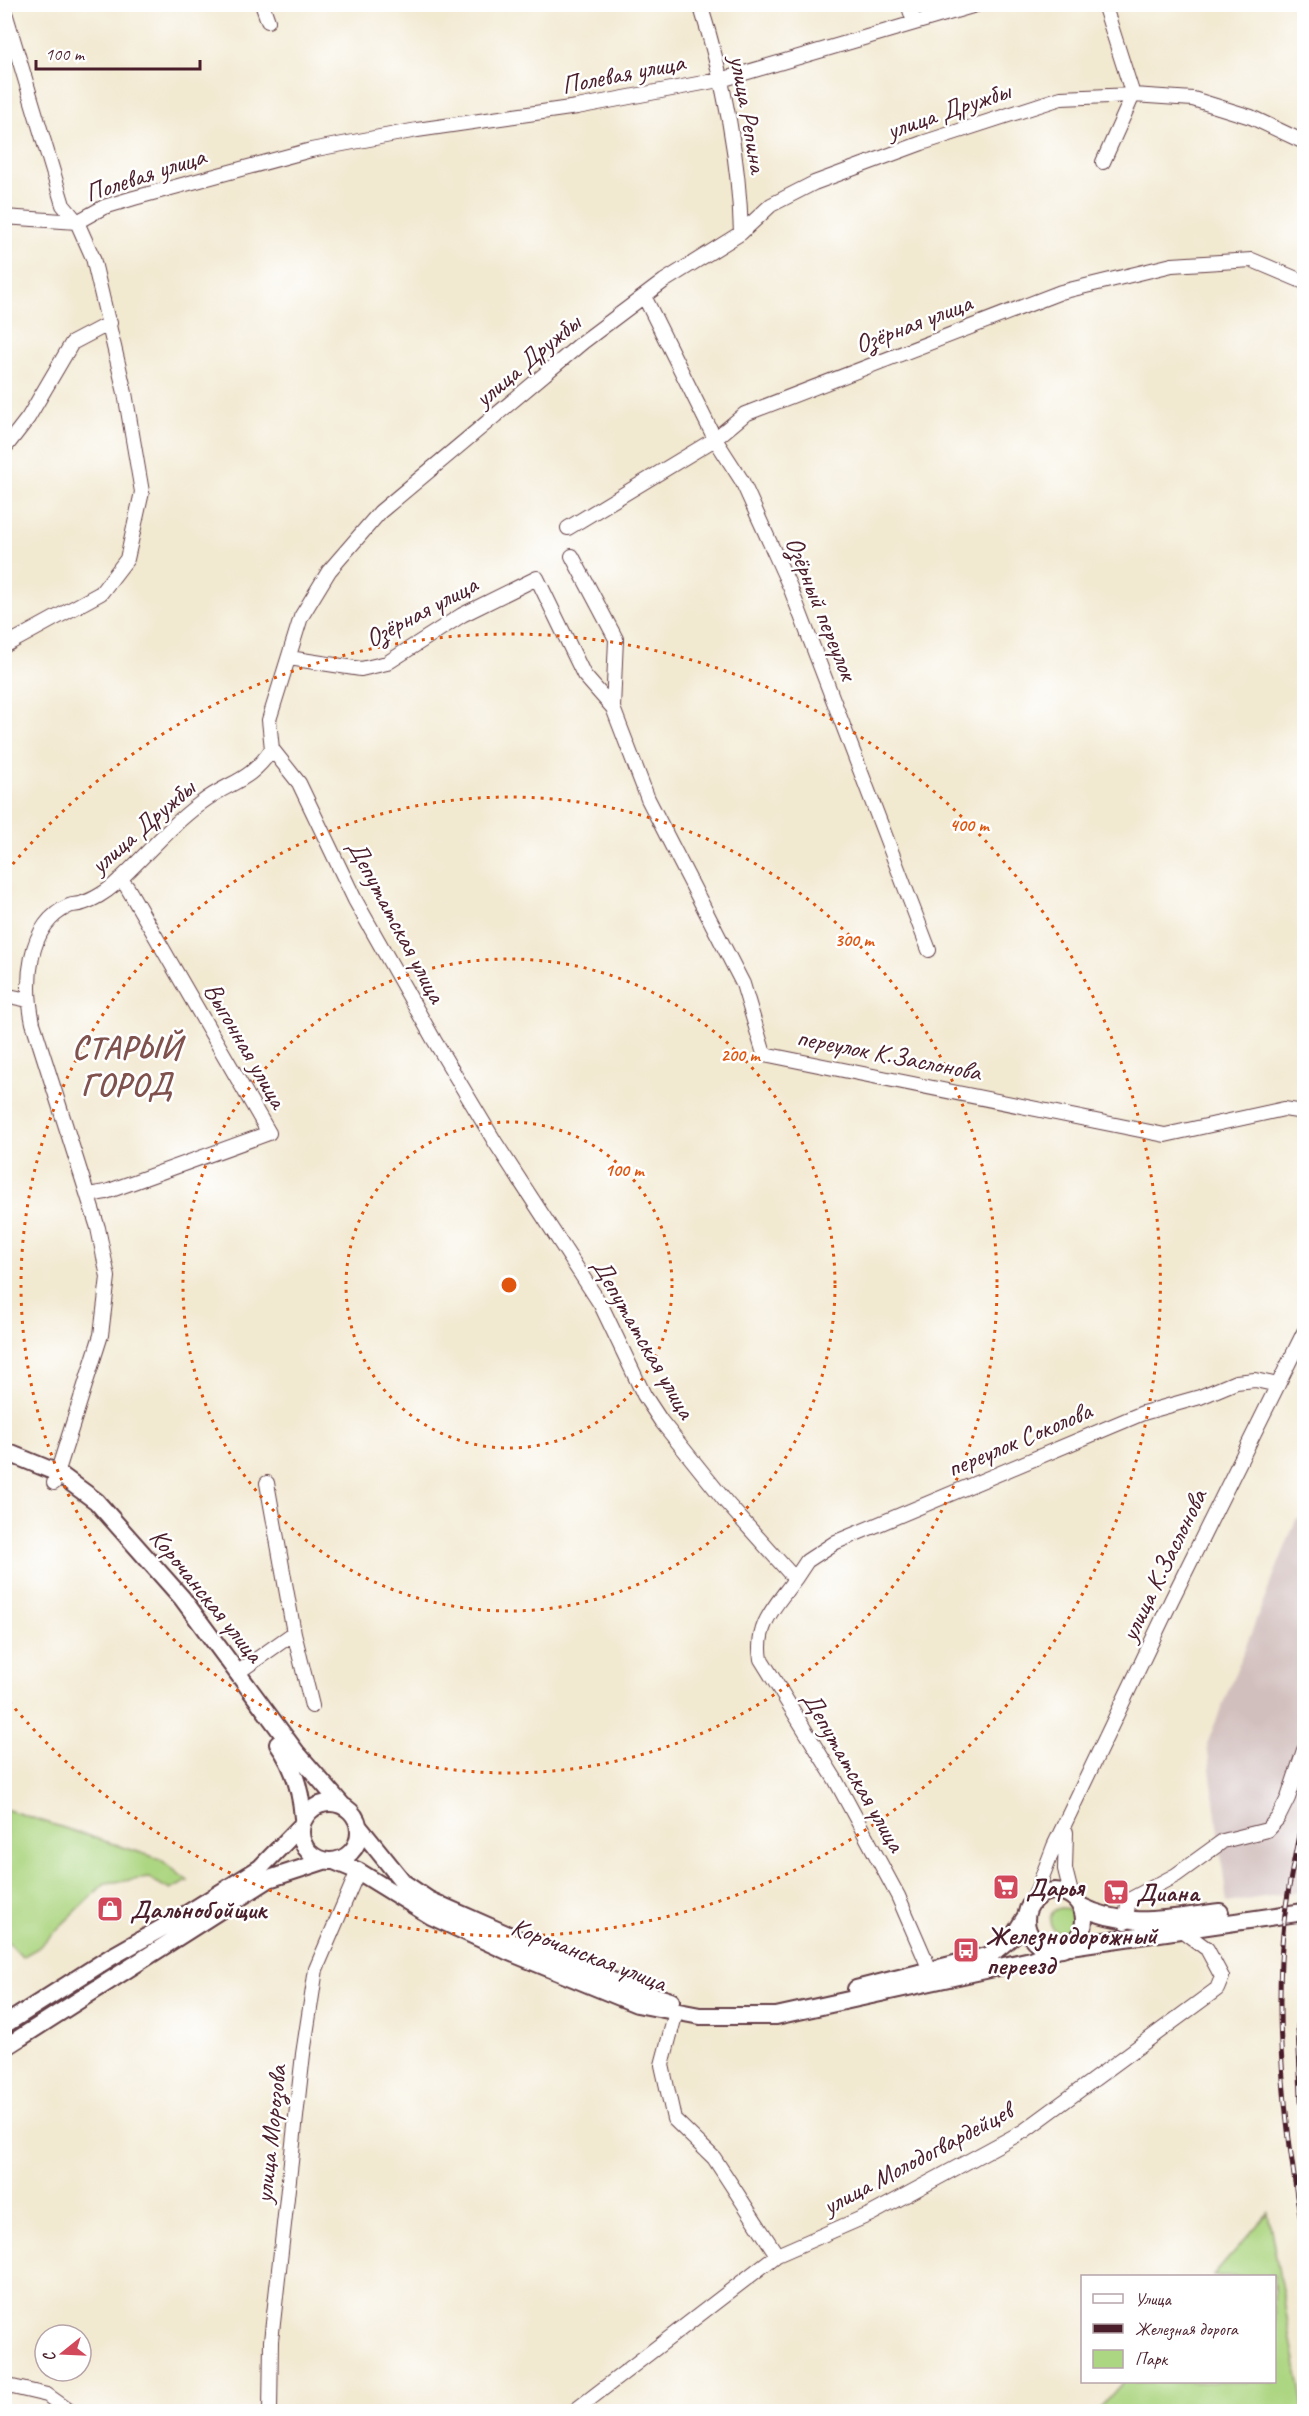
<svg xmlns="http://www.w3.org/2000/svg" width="1309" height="2416" font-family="Caveat,sans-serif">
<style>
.industrial{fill:#d1bfbd}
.green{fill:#add682;stroke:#7c7a56;stroke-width:1.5}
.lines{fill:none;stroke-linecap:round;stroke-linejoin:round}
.minor-casing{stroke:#633d44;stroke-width:16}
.major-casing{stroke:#633d44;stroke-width:20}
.minor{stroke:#fff;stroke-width:14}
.major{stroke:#fff;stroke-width:16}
.rail-casing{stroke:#4a1f2b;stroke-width:5}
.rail{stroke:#fff;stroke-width:3;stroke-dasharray:9;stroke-linecap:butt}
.ring{fill:none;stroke:#e0560e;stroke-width:3;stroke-dasharray:3 6}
.labels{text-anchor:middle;stroke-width:5;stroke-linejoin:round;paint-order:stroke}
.street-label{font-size:26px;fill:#4a1f2b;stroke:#fff}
.poi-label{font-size:26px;font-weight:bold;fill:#4a1f2b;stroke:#fff;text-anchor:start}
.district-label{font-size:32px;font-weight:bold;letter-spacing:1.5px;fill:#80524e;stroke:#fff}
.centre{fill:#e0560e;stroke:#fff;stroke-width:3}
.ring-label{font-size:18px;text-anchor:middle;font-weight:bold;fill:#e0560e;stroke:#fff;stroke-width:5;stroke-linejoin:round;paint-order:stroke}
</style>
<rect width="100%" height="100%" fill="#fff"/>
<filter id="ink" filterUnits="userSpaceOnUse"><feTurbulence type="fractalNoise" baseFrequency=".0167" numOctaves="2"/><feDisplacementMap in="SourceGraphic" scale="12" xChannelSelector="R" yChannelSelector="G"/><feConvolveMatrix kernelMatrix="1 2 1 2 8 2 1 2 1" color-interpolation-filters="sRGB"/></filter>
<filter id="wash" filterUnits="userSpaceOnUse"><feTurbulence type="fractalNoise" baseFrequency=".008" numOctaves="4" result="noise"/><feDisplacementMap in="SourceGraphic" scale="24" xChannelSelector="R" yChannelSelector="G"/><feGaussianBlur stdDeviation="1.35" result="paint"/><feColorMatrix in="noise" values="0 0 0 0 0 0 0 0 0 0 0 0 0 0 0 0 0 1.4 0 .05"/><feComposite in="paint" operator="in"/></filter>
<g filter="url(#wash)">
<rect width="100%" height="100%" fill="#f2e9d1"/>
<path class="industrial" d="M1304 1516V1891L1227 1903 1207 1744 1296 1520Z"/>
<path class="green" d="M5 1809 160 1859 188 1881 170 1890 149 1878 105 1883 38 1948 22 1957 9 1943H5Z
M1050 1920a12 12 0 1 1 24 0a12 12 0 1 1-24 0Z
M1268 2213 1304 2411H1097L1123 2382H1274V2276H1213Z"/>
</g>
<g filter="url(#ink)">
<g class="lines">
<g class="minor-casing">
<path id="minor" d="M262 4 268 21
M700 4C723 77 739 157 741 233
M908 4 914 22
M4 9 63 205 77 222 93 258 125 393 142 492 127 559 101 593 4 646
M1103 162 1133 95 1104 4
M4 217 77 222
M77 222 104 207 134 198 311 150 417 130 577 107 724 79 979 4
M644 296 715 439 742 481 790 587 929 950
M4 449 28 418 72 343 110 323
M568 528 715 439 745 414 1061 292 1172 265 1252 260 1304 282
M572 556 616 639 613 708 648 799 743 984 764 1054 1165 1135 1284 1109 1304 1112
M289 658 361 669 387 663 462 615 537 578 584 675 613 708
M272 749 299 783 355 900 434 1040 495 1142 601 1305 644 1395 661 1421 726 1502 795 1579C776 1606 755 1624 761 1659L835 1779 898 1896 930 1970
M4 995 28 1000
M88 1195 106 1192 269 1133 127 887 120 879
M54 1483 101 1335 108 1277 98 1228 33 1023C25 985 26 925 69 906 73 904 79 905 83 903 93 900 106 892 114 885 144 858 168 827 201 803 231 780 248 784 272 749L269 720 301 617 329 571 380 512 583 342 664 281 741 233 771 205 814 183 922 143 1061 98 1133 95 1193 99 1251 117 1304 142
M267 1483 294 1633 312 1706
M795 1579 807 1561 836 1542 1143 1413 1200 1397 1236 1382 1255 1380 1278 1385
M237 1673 294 1633
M1066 1832 1065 1869 1072 1897
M1033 1901 1054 1846 1172 1599 1304 1332
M1125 1922 1129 1900 1176 1875 1223 1841 1267 1830 1278 1818 1288 1798 1304 1750
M676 2012 662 2065 674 2119 714 2158 777 2255
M4 2385 47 2395 71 2412
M270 2412 271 2341 303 2054 316 1969 358 1871
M573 2412 777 2255 871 2214 1024 2131 1217 1989 1222 1977 1207 1949 1180 1929"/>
</g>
<g class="major-casing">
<path id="major" d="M4 1451 58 1473 96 1501 182 1598 296 1752 342 1805
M278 1744C294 1766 301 1791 303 1818
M301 1832a29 29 0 1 1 58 0a29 29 0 1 1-58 0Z
M359 1827 404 1883 429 1900 624 1986 671 2001
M334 1861 358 1871 431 1916 507 1951 637 2004 700 2016H776L1031 1960 1055 1950
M1026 1920a29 29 0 1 1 58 0a29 29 0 1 1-58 0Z
M1080 1906C1128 1930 1170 1918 1220 1912
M1070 1946 1304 1912
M856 1989 990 1955 1014 1935 1026 1916
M4 2025 111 1957 185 1915 260 1868 300 1827
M4 2048 269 1879 324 1861"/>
</g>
<use href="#minor" class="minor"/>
<use href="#major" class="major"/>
<g class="rail-casing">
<path id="rail" d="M1304 1810C1297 1847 1288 1884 1284 1922 1273 2028 1286 2134 1304 2239
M1304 1977 1298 2027 1304 2165"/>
</g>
<use href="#rail" class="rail"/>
</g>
</g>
<g class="ring">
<circle cx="509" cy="1285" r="163"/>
<circle cx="509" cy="1285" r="326"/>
<circle cx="509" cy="1285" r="488"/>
<path d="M7 871A651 651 0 1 1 7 1699"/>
</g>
<defs>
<g id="supermarket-square" transform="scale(1.35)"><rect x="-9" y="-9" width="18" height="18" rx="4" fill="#d1495b" stroke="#fff"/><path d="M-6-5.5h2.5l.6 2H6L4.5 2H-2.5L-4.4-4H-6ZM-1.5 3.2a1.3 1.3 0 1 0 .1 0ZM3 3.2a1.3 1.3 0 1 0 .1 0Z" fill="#fff"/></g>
<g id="shop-square" transform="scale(1.35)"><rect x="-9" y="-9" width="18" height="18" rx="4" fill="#d1495b" stroke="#fff"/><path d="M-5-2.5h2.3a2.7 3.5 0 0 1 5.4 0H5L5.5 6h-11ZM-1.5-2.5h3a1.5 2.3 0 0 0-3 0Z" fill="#fff"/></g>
<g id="bus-square" transform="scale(1.35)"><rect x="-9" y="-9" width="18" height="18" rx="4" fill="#d1495b" stroke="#fff"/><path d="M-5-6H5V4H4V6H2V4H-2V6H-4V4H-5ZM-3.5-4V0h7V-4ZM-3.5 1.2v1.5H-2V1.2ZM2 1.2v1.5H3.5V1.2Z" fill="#fff"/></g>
</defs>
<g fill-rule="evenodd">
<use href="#supermarket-square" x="1006" y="1887"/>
<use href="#supermarket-square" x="1116" y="1892"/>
<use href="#shop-square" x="110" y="1909"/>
<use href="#bus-square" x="966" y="1950"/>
</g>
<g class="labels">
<g class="street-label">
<text transform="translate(623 73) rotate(-11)" y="9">Полевая улица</text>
<text transform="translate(948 110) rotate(-19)" y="9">улица Дружбы</text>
<text transform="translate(749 114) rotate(80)" y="9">улица Репина</text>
<text transform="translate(145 174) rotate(-18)" y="9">Полевая улица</text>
<text transform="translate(913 323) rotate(-21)" y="9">Озёрная улица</text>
<text transform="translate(527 360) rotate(-40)" y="9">улица Дружбы</text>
<text transform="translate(822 608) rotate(68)" y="9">Озёрный переулок</text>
<text transform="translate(421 611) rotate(-28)" y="9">Озёрная улица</text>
<text transform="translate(142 826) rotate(-41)" y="9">улица Дружбы</text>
<text transform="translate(397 921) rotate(62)" y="9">Депутатская улица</text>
<text transform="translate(246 1045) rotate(60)" y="9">Выгонная улица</text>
<text transform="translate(889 1054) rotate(11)" y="9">переулок К.Заслонова</text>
<text transform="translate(644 1338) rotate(60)" y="9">Депутатская улица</text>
<text transform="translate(1019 1439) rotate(-23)" y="9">переулок Соколова</text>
<text transform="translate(1163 1565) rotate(-64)" y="9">улица К.Заслонова</text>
<text transform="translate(207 1595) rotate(51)" y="9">Корочанская улица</text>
<text transform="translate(854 1771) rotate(60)" y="9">Депутатская улица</text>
<text transform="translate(589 1954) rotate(21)" y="9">Корочанская улица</text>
<text transform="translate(270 2134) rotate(-84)" y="9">улица Морозова</text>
<text transform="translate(917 2158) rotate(-28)" y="9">улица Молодогвардейцев</text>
</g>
<g class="poi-label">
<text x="1026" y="1896">Дарья</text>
<text x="1136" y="1901">Диана</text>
<text x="130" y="1918">Дальнобойщик</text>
<text x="986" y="1944">Железнодорожный<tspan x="986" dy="30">переезд</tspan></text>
</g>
<g class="district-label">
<text x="127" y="1058">СТАРЫЙ<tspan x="127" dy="37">ГОРОД</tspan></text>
</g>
</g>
<circle cx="509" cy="1285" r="9" class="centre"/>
<g class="ring-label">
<text x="969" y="831">400 m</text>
<text x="854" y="946">300 m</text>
<text x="740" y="1061">200 m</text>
<text x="624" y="1176">100 m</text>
</g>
<rect width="1309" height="2416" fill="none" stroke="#fff" stroke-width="24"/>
<rect x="1081" y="2275" width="195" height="108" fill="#ffffff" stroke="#b7a5aa" stroke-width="1.5"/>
<rect x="1093" y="2294" width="30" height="9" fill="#ffffff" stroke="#b7a5aa" stroke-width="1.5"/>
<text x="1135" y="2305" font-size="18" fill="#4a1f2b">Улица</text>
<rect x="1093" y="2324" width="30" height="9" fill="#4a1f2b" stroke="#b7a5aa" stroke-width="1.5"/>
<text x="1135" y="2335" font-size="18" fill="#4a1f2b">Железная дорога</text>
<rect x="1093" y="2350" width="30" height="18" fill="#add682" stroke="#b7a5aa" stroke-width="1.5"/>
<text x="1135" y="2365" font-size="18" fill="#4a1f2b">Парк</text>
<g transform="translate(63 2353) rotate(252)"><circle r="28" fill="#ffffff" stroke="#b7a5aa" stroke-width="1.5"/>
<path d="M0-4.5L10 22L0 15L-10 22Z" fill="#d1495b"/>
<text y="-9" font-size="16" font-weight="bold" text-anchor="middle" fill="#4a1f2b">С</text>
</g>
<path d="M36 60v9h164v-9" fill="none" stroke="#4a1f2b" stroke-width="3"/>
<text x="45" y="60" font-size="18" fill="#4a1f2b" stroke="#ffffff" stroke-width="4.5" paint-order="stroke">100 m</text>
</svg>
